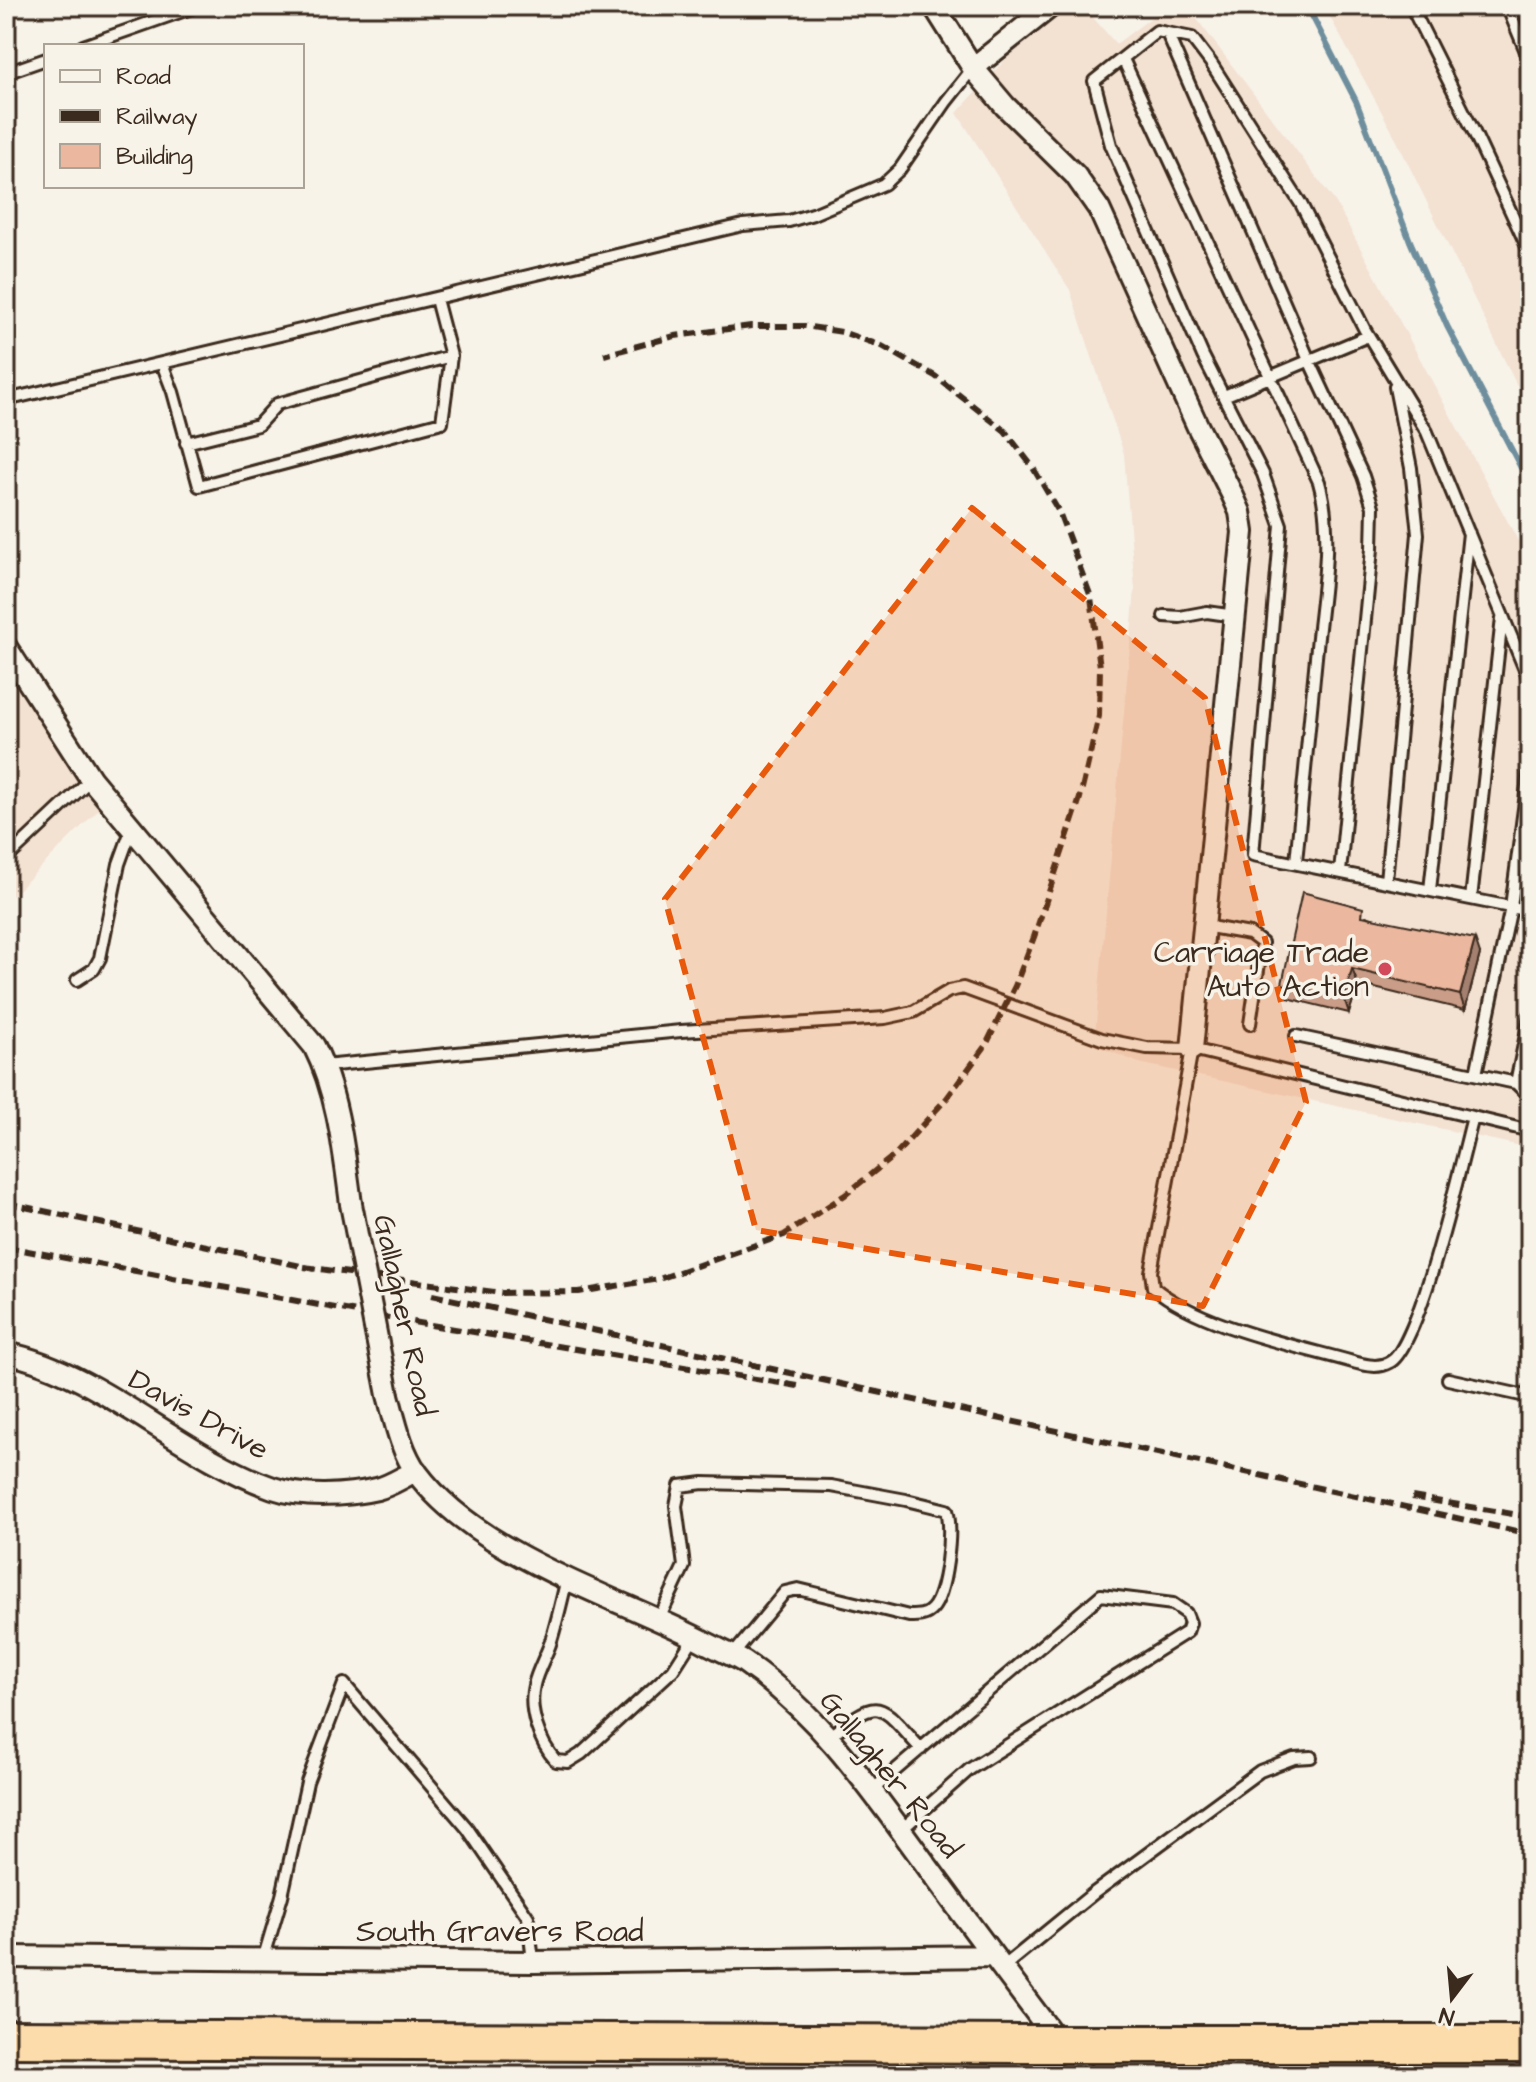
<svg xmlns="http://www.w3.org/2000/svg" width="1536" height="2082" font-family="'Architects Daughter',sans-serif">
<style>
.built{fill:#f3e1d2}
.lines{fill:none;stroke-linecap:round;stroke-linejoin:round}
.stream{stroke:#6e8e9d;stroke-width:6}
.service-casing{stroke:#3b2a1e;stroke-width:16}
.minor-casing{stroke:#3b2a1e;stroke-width:26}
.motorway-casing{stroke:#3b2a1e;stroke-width:42}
.service{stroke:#f7f3e8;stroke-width:10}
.minor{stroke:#f7f3e8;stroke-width:20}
.motorway{stroke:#fddcac;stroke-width:36}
.rail{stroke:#3b2a1e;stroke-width:6;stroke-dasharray:12 6;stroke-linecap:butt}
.minor-bridge-casing{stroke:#3b2a1e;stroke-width:26;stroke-linecap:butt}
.motorway-bridge-casing{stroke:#3b2a1e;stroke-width:42;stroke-linecap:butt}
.minor-bridge{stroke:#f7f3e8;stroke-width:20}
.motorway-bridge{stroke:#fddcac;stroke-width:36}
.wall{fill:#ca9d88;stroke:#3b2a1e;stroke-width:2}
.shaded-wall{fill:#a4806f;stroke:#3b2a1e;stroke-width:2}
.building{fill:#ebb79e;stroke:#3b2a1e;stroke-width:2}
.marked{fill:#e8590c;fill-opacity:0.2;stroke:#e8590c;stroke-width:6;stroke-dasharray:16 10;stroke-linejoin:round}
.poi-dot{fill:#d1495b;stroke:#f7f3e8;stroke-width:3}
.labels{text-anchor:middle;stroke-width:7;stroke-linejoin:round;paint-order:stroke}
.poi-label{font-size:30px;fill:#3b2a1e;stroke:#f7f3e8;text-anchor:end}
.street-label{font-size:30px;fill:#3b2a1e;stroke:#f7f3e8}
</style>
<rect width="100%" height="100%" fill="#f7f3e8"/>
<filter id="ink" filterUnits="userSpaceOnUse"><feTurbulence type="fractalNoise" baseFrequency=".0125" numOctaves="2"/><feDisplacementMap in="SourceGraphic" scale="16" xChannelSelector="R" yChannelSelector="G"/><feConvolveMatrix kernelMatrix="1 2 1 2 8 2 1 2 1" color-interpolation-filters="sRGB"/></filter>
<g filter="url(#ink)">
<path class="built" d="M1072 6H1083L1116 44 1167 6H1187L1336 203 1530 563V1148L1139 1063 1094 1045 1135 589 1124 454 1070 290 957 113 1007 58Z
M1324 6H1530V412L1392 131Z
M6 640 108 800 6 902Z"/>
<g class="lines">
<path class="stream" d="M1307 6 1356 101 1410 241 1447 326 1530 485"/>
<g class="service-casing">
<path id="service" d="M1411 6 1474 132 1530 253
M1507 6 1530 61
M1167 33 1309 360 1363 476 1373 507 1372 549 1340 872
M83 46 197 6
M1123 59 1319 482C1334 535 1322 592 1317 647 1310 719 1303 791 1296 862
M6 73 46 59
M162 363 173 392 199 486 442 422 451 356 436 299
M1224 396 1368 336
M6 400 743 225 789 221 813 214 884 184 900 169 946 102 973 68
M186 443 258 425 277 404 451 356
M1164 616 1180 617 1207 612 1235 616
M1530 682 1427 432 1365 330 1301 204 1211 63 1192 38 1157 31 1094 81 1111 145 1203 356 1263 474 1281 525 1253 855 1530 911
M6 859 91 779
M1386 881 1418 534 1411 468 1395 387
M1430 890 1469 533
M1471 899 1502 618
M1204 926 1250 934 1262 943 1250 1024
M77 980 94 969 100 958 119 864 132 828
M1530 1015 1516 1083 1525 1092 1530 1093
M1296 1036 1516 1083
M1192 1049 1151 1272 1153 1287C1200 1327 1293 1345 1353 1362 1365 1365 1378 1369 1390 1362 1420 1347 1462 1158 1473 1117
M324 1066 681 1031 885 1018 913 1012 949 991 963 988 1102 1039 1147 1048 1192 1049 1530 1131
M1476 1074 1511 907 1530 763
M1448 1379 1530 1397
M567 1578C562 1600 557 1622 550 1644 545 1658 537 1671 534 1685 528 1710 539 1742 556 1761L568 1762 581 1754 673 1670 694 1637
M659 1619 684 1566 676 1506 680 1486 703 1483 831 1486 906 1500 947 1510C953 1530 946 1594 932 1609 926 1616 918 1616 909 1616L798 1589 785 1592 732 1656
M827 1738C882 1696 876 1700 921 1749
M871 1791 1101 1595 1173 1604 1186 1613 1190 1623 1187 1632 970 1769 901 1830
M263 1960 282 1896 307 1782 344 1684 467 1828 528 1917 533 1962
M1002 1968 1094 1893 1260 1771 1294 1758 1311 1757"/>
</g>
<g class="minor-casing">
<path id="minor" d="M934 6 973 68 1005 106 1075 175 1099 209 1198 427 1232 494 1240 512 1243 532 1192 1049
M973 68 1051 6
M6 647 91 779 314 1046C338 1093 344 1152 351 1204
M6 1353C102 1373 181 1456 273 1488 302 1498 347 1496 377 1489 390 1486 403 1477 416 1471
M388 1395C395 1421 401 1451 417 1473 477 1554 612 1595 701 1640 715 1648 731 1654 744 1662 822 1715 877 1798 932 1873 982 1941 1033 2009 1084 2076
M6 1957 533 1962 993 1956"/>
</g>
<g class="motorway-casing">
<path id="motorway" d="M6 2039 1023 2044
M1095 2044H1530"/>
</g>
<use href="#service" class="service"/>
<use href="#minor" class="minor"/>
<use href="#motorway" class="motorway"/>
<path class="rail" d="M6 1203 315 1269
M6 1247 389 1318 798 1386
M304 1267 502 1293 579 1292 659 1279 784 1235 845 1195 896 1154 947 1098 986 1045 1015 986 1034 937 1080 798 1099 716 1100 667 1091 597 1059 512 1032 466 1005 431 935 376 882 346 842 332 805 326H751L675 336 604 355
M432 1295 1530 1534
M1412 1497 1530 1517"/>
<g class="minor-bridge-casing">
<path id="minor-bridge" d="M351 1204 388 1395"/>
</g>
<g class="motorway-bridge-casing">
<path id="motorway-bridge" d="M1023 2044H1095"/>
</g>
<use href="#minor-bridge" class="minor-bridge"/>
<use href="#motorway-bridge" class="motorway-bridge"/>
</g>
<path class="wall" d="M1366 916 1480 954 1465 1010 1358 984 1349 1013 1287 998 1282 984Z"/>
<path class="shaded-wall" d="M1475 939 1480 954 1465 1010 1460 995Z
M1352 969 1358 984 1349 1013 1344 998Z"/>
<path class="building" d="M1302 892 1363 908 1362 916 1475 939 1460 995 1352 969 1344 998 1282 984Z"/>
</g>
<path class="marked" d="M972 508 1205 698 1306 1102 1203 1306 756 1230 665 899Z"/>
<circle class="poi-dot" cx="1385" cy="969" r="8"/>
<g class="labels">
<g class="poi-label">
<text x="1369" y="962">Carriage Trade<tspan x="1369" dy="34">Auto Action</tspan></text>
</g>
<g class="street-label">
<text transform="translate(405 1315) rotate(78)" y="10">Gallagher Road</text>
<text transform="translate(199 1414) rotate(29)" y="10">Davis Drive</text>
<text transform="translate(891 1774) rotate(51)" y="10">Gallagher Road</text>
<text x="500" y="1941">South Gravers Road</text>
</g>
</g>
<rect width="1536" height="2082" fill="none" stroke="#f7f3e8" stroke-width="32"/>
<rect x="16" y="16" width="1504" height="2050" fill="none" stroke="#3b2a1e" stroke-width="3" filter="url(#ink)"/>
<rect x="44" y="44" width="260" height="144" fill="#f7f3e8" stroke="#aca397" stroke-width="2"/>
<rect x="60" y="70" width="40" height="12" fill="#f7f3e8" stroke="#aca397" stroke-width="2"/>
<text x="116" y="84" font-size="24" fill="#3b2a1e">Road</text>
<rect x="60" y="110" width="40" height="12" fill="#3b2a1e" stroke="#aca397" stroke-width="2"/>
<text x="116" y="124" font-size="24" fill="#3b2a1e">Railway</text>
<rect x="60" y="144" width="40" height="24" fill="#ebb79e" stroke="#aca397" stroke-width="2"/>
<text x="116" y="164" font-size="24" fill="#3b2a1e">Building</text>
<g transform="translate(1452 1998) rotate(196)" stroke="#f7f3e8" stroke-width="6" paint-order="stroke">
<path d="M0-6L14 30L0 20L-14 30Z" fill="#3b2a1e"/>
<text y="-12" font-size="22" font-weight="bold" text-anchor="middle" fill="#3b2a1e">N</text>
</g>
</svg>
